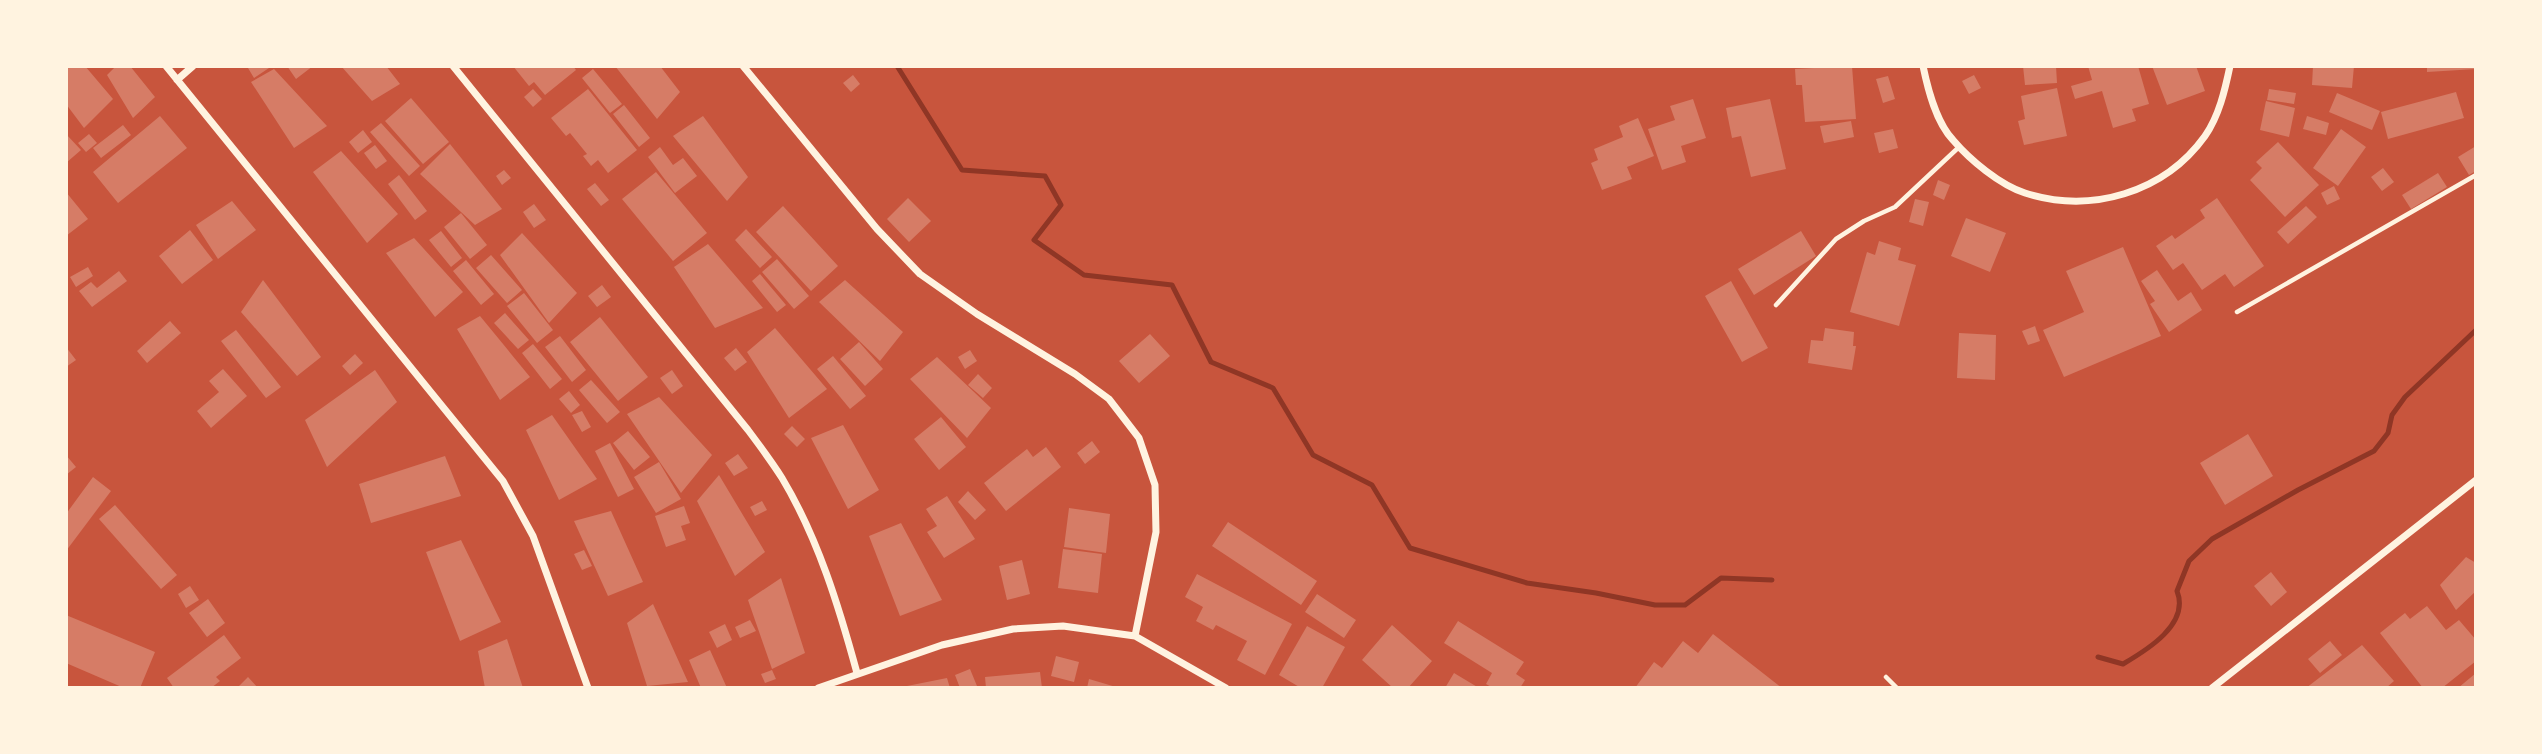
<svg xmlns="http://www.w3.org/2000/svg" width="2542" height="754" font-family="Commissioner,sans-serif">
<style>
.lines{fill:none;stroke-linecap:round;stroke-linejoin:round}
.stream{stroke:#8f3625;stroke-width:5}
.building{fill:#d67c66}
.service{stroke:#fff3e0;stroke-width:4.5}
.minor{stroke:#fff3e0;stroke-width:7}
</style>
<rect width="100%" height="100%" fill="#c8553d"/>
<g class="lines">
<path class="stream" d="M897 66 962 170 1045 176 1061 205 1034 240 1084 275 1172 285 1211 362 1273 388 1313 455 1372 485 1410 548 1527 583 1596 593 1655 605H1685L1721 578 1772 580
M2098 657 2123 664C2147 650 2190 624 2177 591L2189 561 2212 539 2298 490 2374 451 2388 433 2392 415 2405 397 2476 330"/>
</g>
<path class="building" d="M66 66H85L113 99 84 128 66 104Z
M116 66H130L155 97 133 118 107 75Z
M249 66H272L254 78 248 68Z
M287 66H313L296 79Z
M341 66H386L400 84 372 101Z
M513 66H573L576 70 545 95 534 82 529 86Z
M615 66H660L680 92 657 119Z
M1852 66 1856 119 1805 122 1802 85H1796L1795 69Z
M2023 66H2056L2057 83 2025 85Z
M2088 66H2138L2149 104 2132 109 2136 121 2113 128 2102 91 2075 99 2071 86 2092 80Z
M2152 66H2196L2205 91 2167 105Z
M2313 66H2354L2352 88 2312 85Z
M2427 66H2476V69L2427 72Z
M274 69 327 126 294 148 251 82Z
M593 69 622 104 610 113 582 78Z
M853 75 860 84 851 92 843 83Z
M1974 75 1981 88 1969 94 1962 81Z
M1888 76 1895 99 1883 103 1876 79Z
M2057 88 2067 136 2024 145 2018 121 2025 119 2021 96Z
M533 89 542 99 533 107 524 97Z
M588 89 637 150 608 173 598 160 591 166 583 156 587 154 570 133 566 136 551 118Z
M2269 89 2296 93 2294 104 2267 100Z
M2456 92 2464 118 2388 139 2381 112Z
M2337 93 2380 111 2372 130 2329 112Z
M411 98 449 142 423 164 385 121Z
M1693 99 1706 138 1681 146 1686 162 1662 170 1648 129 1675 120 1670 106Z
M1770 99 1786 169 1751 177 1741 136 1732 138 1726 108Z
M2266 101 2295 108 2289 137 2260 130Z
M624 105 650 138 639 147 613 114Z
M160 116 187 148 118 203 93 172Z
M703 116 748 177 727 201 673 136Z
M2307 116 2329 123 2326 135 2303 129Z
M1638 118 1654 156 1627 167 1632 179 1602 190 1591 163 1598 160 1594 149 1623 137 1619 126Z
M1851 121 1854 137 1824 143 1820 126Z
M381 123 420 166 409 176 370 132Z
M123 125 131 135 101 158 93 148Z
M1893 129 1898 148 1879 153 1874 133Z
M2341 129 2366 147 2338 186 2313 168Z
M363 130 372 142 358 153 349 142Z
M66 134 81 150 66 163Z
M89 134 97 143 86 152 78 143Z
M2278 142 2319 185 2285 217 2250 180 2262 168 2256 162Z
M450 144 502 209 475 225 420 174Z
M375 145 387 161 376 169 364 153Z
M2476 146V171L2469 175 2458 157Z
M660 147 673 165 683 158 697 176 675 193 648 157Z
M341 151 398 214 367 243 313 172Z
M2383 168 2394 182 2382 191 2371 177Z
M504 170 511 178 502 185 496 176Z
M656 172 707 233 673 261 622 199Z
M2438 173 2447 187 2411 209 2402 195Z
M399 175 427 211 415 220 388 184Z
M1938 180 1950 185 1944 200 1933 195Z
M595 183 609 200 601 206 587 189Z
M2334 186 2340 199 2327 205 2321 193Z
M66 192 88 219 66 236Z
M908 198 931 221 909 242 887 219Z
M2217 198 2264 266 2234 287 2225 274 2202 290 2183 263 2173 270 2156 246 2172 235 2175 239 2205 218 2200 210Z
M1915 199 1929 202 1923 226 1909 222Z
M232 201 256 230 218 259 196 225Z
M534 204 546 220 534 228 523 212Z
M783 206 838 266 811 291 756 232Z
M2306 206 2317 217 2288 244 2277 232Z
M461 213 487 245 470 259 444 227Z
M1966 218 2006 233 1990 272 1951 256Z
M746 229 772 257 760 268 735 240Z
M190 230 213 260 182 284 159 256Z
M441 231 462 258 451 267 429 240Z
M1801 231 1816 256 1754 295 1738 269Z
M522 233 577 293 549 323 500 255Z
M414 238 463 292 435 317 386 253Z
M1879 241 1901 248 1898 260 1916 265 1899 326 1850 312 1867 252 1875 255Z
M708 244 763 308 715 328 674 267Z
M2123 247 2161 336 2064 377 2043 330 2084 312 2066 271Z
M491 255 522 290 507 303 476 268Z
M777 259 809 296 794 309 762 272Z
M466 260 494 294 481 305 453 271Z
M88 267 93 276 76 287 70 277Z
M2157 270 2178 301 2191 292 2202 310 2169 332 2150 304 2155 301 2141 281Z
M119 271 127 281 92 307 79 291 91 282 97 288Z
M760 274 786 305 777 312 752 281Z
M263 280 321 357 297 376 241 312Z
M845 280 903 332 880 361 819 302Z
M1731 281 1768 348 1742 362 1705 296Z
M602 285 611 297 597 307 588 296Z
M524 293 553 330 537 343 507 306Z
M505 313 529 340 518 349 494 323Z
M480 316 530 377 500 400 457 329Z
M600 317 648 377 618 401 570 342Z
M170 321 181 333 147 363 137 351Z
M2035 326 2040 341 2028 345 2022 331Z
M775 328 827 389 789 418 747 352Z
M1825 328 1854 332 1853 346H1856L1852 370 1808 363 1811 340 1823 341Z
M236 330 281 387 266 398 221 341Z
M1959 333 1996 335 1995 380 1957 378Z
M1150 334 1170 356 1139 383 1119 361Z
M560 336 586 370 572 382 545 347Z
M859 342 883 369 865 386 840 359Z
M533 344 562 379 550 389 522 353Z
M66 347 76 360 66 367Z
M736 348 747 362 735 371 724 358Z
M970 350 977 361 965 369 958 357Z
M355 354 363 363 350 375 342 366Z
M833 356 866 396 850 409 817 369Z
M937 357 991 408 967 438 910 379Z
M223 369 247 396 211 428 197 411 219 392 209 381Z
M375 370 397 402 327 467 305 420Z
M672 370 683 386 672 394 660 378Z
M978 374 992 388 983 398 968 385Z
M591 380 620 412 607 423 579 390Z
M569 391 580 405 571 413 559 399Z
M659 397 712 455 681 493 627 414Z
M582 411 591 427 582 432 572 415Z
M552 415 597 479 559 500 526 430Z
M941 417 966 447 939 470 914 439Z
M843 425 879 490 848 509 811 438Z
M792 426 805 439 797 447 784 434Z
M628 431 650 457 634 470 613 443Z
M2248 434 2273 476 2225 505 2200 463Z
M1092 441 1100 452 1085 464 1077 453Z
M610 443 634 489 618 497 595 451Z
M1046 447 1061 467 1006 511 984 483 1027 449 1033 457Z
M738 454 748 468 734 476 725 463Z
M66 455 76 467 66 475Z
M445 456 461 496 371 523 359 484Z
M659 462 681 499 656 513 634 477Z
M719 475 765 552 735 576 697 501Z
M93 477 111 491 66 551V514Z
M968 491 986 510 975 520 958 502Z
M947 496 975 539 944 558 927 532 937 526 926 509Z
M762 501 767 510 755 516 750 507Z
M115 505 177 575 161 589 99 519Z
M684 506 690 523 681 526 686 540 666 547 655 516Z
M1069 508 1110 514 1106 553 1064 547Z
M611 511 643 582 608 596 574 521Z
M1228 522 1317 581 1301 605 1212 546Z
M901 523 942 600 900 616 869 536Z
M461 540 501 622 460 641 426 552Z
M1063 549 1102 554 1098 593 1058 588Z
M584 550 592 566 582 570 574 554Z
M2466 557 2476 563V591L2456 610 2440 585Z
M1022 560 1030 594 1007 600 999 566Z
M2271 572 2287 592 2271 606 2254 586Z
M1197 574 1292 624 1265 675 1237 660 1247 641 1216 625 1213 630 1196 621 1203 607 1185 597Z
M781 578 805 653 772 669 748 600Z
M190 586 199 600 186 608 178 594Z
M1317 594 1356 620 1344 638 1305 612Z
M208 599 225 623 207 637 189 613Z
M653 604 688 682 647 686 627 623Z
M2427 606 2446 630 2459 620 2476 640V661L2442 688H2423L2380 633 2405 613 2410 619Z
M66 615 155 652 140 688H124L66 663Z
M750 620 756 631 740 638 735 627Z
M1458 621 1524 662 1516 674 1525 680 1520 688H1493L1486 684 1492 673 1444 643Z
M725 624 732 640 717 648 709 632Z
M1392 625 1432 661 1408 688H1393L1362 660Z
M1307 626 1345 647 1322 688H1301L1279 675Z
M1713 634 1782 688H1635L1654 662 1662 668 1683 641 1698 653Z
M224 635 241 658 216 677 220 681 211 688H174L167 678Z
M507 639 523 688H485L478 651Z
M2330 641 2342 655 2320 673 2308 659Z
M2362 645 2394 681 2386 688H2306Z
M710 650 727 688H701L689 660Z
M1056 656 1079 662 1074 682 1051 676Z
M970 669 977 686 960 688 955 675Z
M772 670 776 679 765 683 761 674Z
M1040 672 1042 688H986L985 677Z
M1454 673 1479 688H1445Z
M2476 673V688H2458Z
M248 677 258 688H237Z
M947 678 950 688H907V686Z
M1089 679 1116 687 1115 688H1087Z"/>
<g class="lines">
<path class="service" d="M1776 305 1836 239 1864 221 1895 207 1959 147
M2237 312 2476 175
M1886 677 1897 688"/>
<path class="minor" d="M166 66 503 481 533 536 588 688
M453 66 748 430C760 446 772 462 782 478 818 538 839 607 857 673
M743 66 877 229 920 274 977 314 1075 374 1109 399 1139 438 1155 485 1156 532 1135 636
M1923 66C1928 90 1936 122 1953 140 1970 160 2000 185 2025 193 2091 214 2164 193 2205 136 2219 116 2225 90 2230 66
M177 80 193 66
M818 688 942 645 1013 629 1063 626 1135 636 1226 688
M2212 688 2476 480"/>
</g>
<rect width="2542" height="754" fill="none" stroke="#fff3e0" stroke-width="136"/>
</svg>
